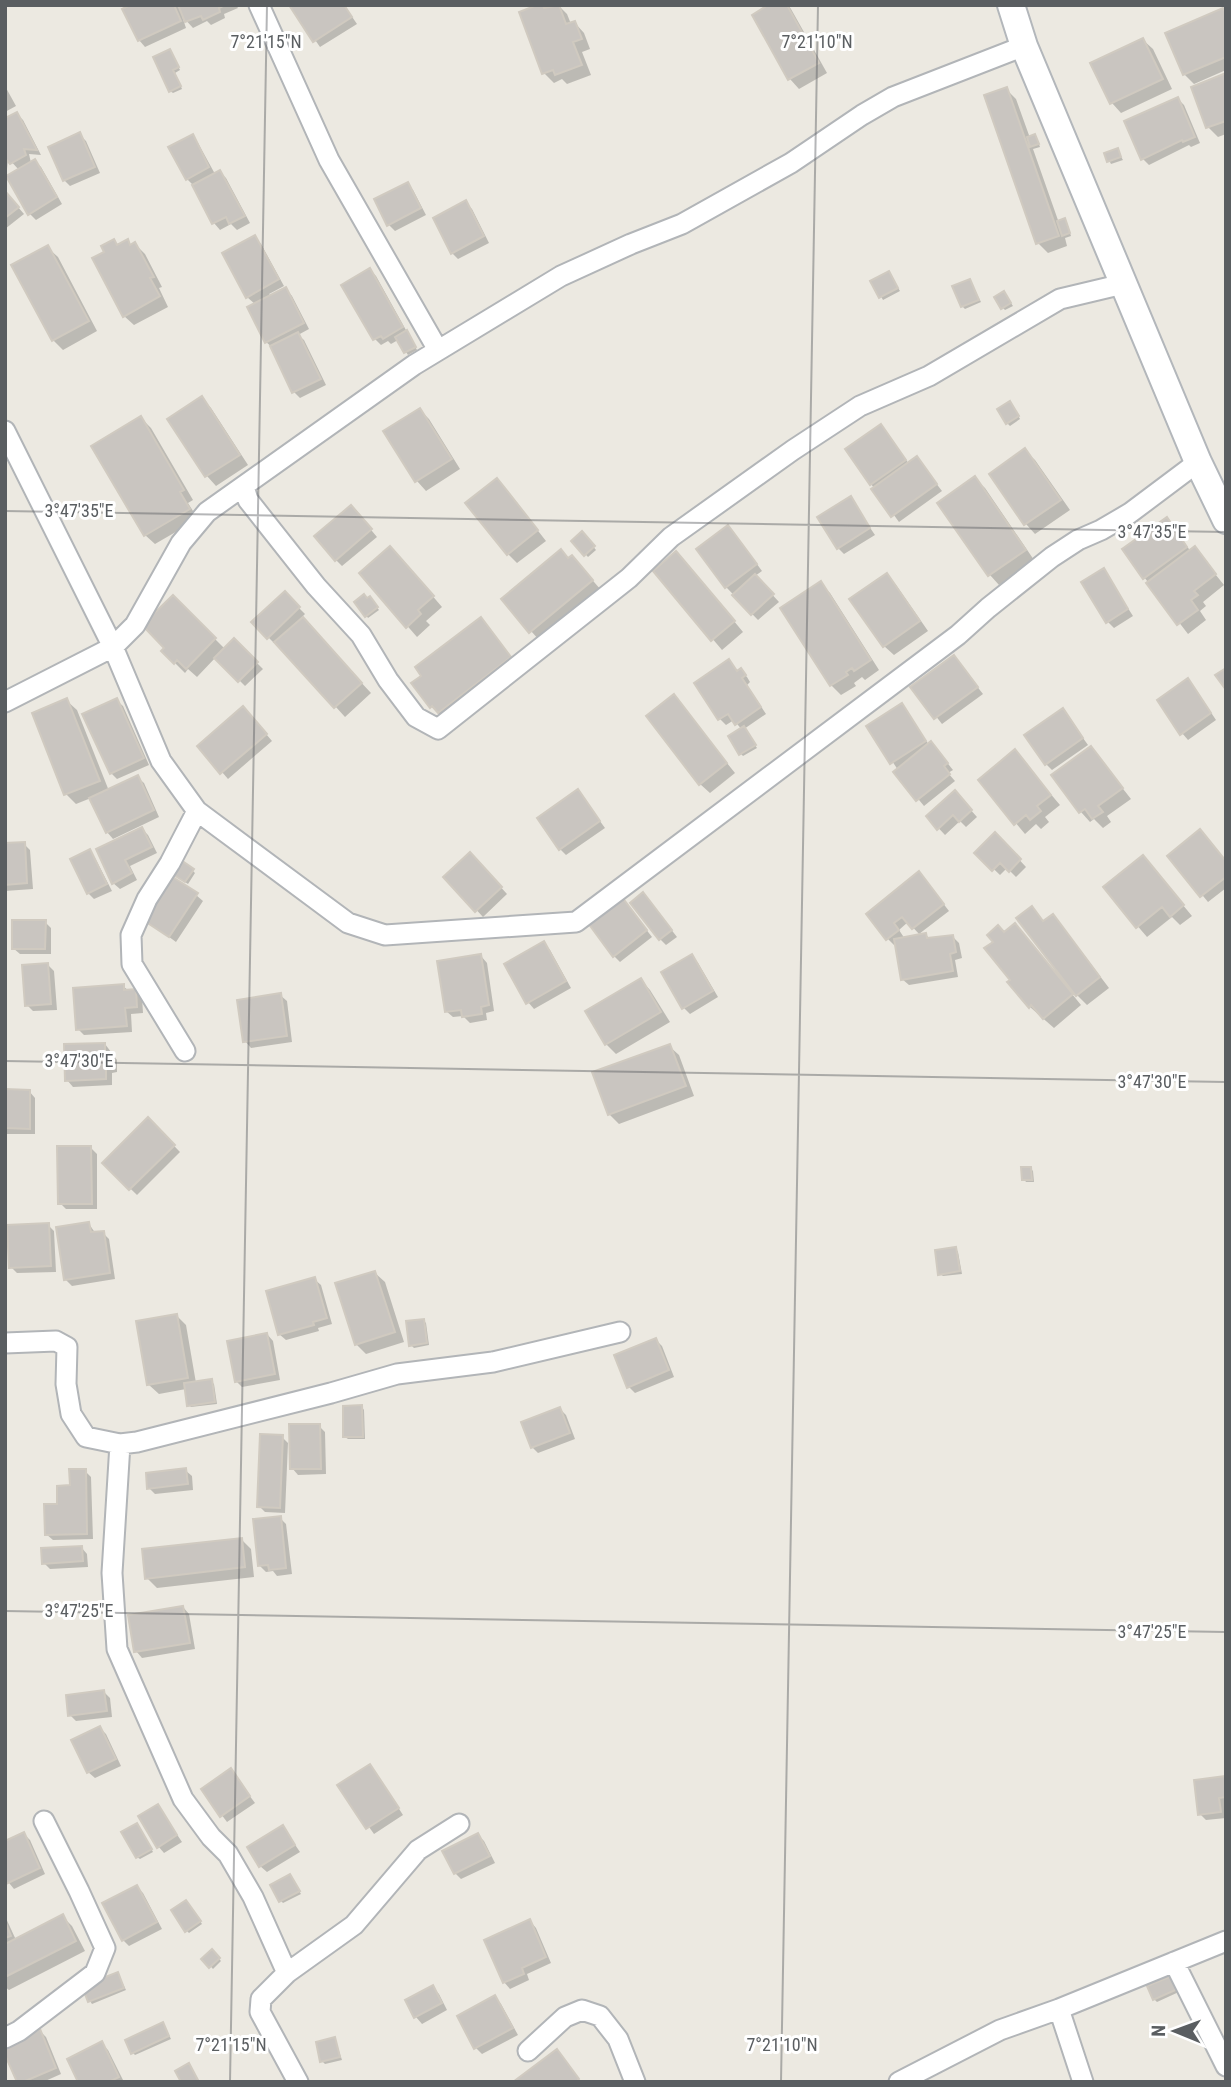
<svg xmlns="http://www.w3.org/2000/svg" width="1231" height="2087" font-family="'Roboto Condensed',sans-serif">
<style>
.shadow{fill:#0003}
.building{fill:#c9c5c0;stroke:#d0cac0;stroke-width:2}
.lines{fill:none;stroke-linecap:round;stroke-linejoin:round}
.street-casing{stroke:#b2b5b8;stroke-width:23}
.secondary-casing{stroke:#b3b7bb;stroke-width:30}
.street{stroke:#fff;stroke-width:19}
.secondary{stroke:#fff;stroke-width:26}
.ticks{fill:none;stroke:#5a5e61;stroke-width:2;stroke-opacity:0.45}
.ticks-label{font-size:18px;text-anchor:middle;fill:#5a5e61;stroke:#fff;stroke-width:6;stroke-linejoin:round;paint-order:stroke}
</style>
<rect width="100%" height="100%" fill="#ece9e1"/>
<path class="shadow" d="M134 5H236L238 8 224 14 225 18 211 25 207 21 193 28 182 16 186 28 145 47 139 40Z
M291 5H344L357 24 320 47Z
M542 5 545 9 558 5 567 14 571 24 575 23 584 33 590 49 582 52 591 75 567 84 562 79 554 83 544 73Z
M772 5H788L791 9 827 73 799 89 790 79 754 16Z
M1226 13V70L1194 84 1184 74Z
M1143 40 1153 49 1172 89 1121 113 1112 103 1093 64Z
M172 54 180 70 175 73 182 89 173 93 170 91Z
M1226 75V134L1218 137 1208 127Z
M5 86 16 106 5 112Z
M1006 89 1016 99 1030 138 1034 136 1037 139 1040 147 1033 149 1059 223 1065 220 1067 223 1071 236 1065 238 1067 246 1048 253 1038 243 987 96Z
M1178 99 1184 105 1200 143 1191 147 1189 145 1149 165 1143 159 1126 122Z
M17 114 23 120 41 155 29 154 31 163 35 161 41 167 62 204 36 220 29 213 19 170 8 158 7 169 5 168V120Z
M79 134 86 141 100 173 70 186 64 180Z
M192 136 198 143 215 174 220 172 226 178 250 223 237 230 231 224 220 230 214 223 193 185 187 179Z
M1117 150 1123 160 1111 164 1106 154Z
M407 184 413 190 426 215 395 231 389 225Z
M5 192 24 214 5 229Z
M466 203 472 209 489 243 458 259 452 253Z
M255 237 261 244 284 286 269 294 271 297 286 289 292 296 309 329 298 335 304 340 326 385 300 398 294 392 273 348 266 342 256 305 247 297Z
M113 241 119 246 127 241 132 246 135 244 145 254 162 287 159 288 168 307 134 325 124 316 107 253Z
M48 248 58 257 97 331 63 350 53 340 14 266Z
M370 270 376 276 417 350 408 355 398 340 391 344 388 341 381 345 375 339Z
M889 273 900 291 883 300 872 281Z
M970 281 981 302 965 309 962 306Z
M1004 293 1013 306 1005 310 1003 308Z
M202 398 211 408 248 465 216 486 207 476 169 419Z
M1013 406 1020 419 1010 426 1007 423Z
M420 410 429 419 460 469 426 491 417 481 386 431Z
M141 418 151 428 193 500 188 503 198 519 155 544 145 535Z
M881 427 909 464 922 465 942 491 899 522 871 484Z
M1025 451 1035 460 1070 510 1035 534 1026 524 991 474Z
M975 479 985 488 1034 560 999 585 990 575 940 503Z
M506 490 546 541 517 563 508 554Z
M850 498 875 535 844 554 838 548Z
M357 513 377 537 342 566 336 560Z
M1173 526 1191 552 1195 549 1224 585 1203 602 1206 606 1200 611 1206 620 1188 634 1144 577Z
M582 533 596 550 588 557 573 541Z
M734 533 762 571 755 576 779 602 758 620 726 587Z
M400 558 442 607 426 621 430 625 417 637 361 573Z
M568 560 581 567 601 590 540 641 503 600Z
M686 563 743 632 722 650 655 571Z
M1104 571 1133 616 1114 628 1108 622Z
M886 575 896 585 928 631 894 655 884 646Z
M820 583 830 593 879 670 865 680 862 677 854 683 856 686 841 695 831 685Z
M284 593 305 614 301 618 371 693 345 717 276 641 274 643 254 623Z
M173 597 225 649 234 640 263 669 245 686 216 657 197 677 188 669 185 673 163 651 167 648Z
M368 600 372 601 379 610 368 618 366 615Z
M481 619 520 668 441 716 431 706Z
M954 657 983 694 942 724 913 687Z
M729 662 738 672 740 670 747 677 750 682 747 685 766 714 744 729 757 748 743 756 741 754 742 730 734 720 726 725 720 719Z
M1194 687 1216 720 1188 740 1182 733Z
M674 697 735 773 710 793 700 784Z
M116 700 123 706 149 765 117 779 111 773Z
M67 701 77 710 109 791 137 777 144 783 159 817 113 839 107 832 91 798 76 804 66 794Z
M902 705 929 745 937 750 953 770 948 773 955 781 924 806 896 772 898 770 869 726Z
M1063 710 1088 745 1052 770 1046 764Z
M249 714 272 741 228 779 222 772Z
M1091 748 1131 799 1107 816 1111 822 1103 828 1094 819 1090 822 1081 812 1053 776Z
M1015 752 1060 805 1045 817 1049 822 1041 829 1036 824 1025 834 980 780Z
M578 791 605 828 566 855 560 849Z
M961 799 977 817 966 827 960 821 945 835 928 817Z
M142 829 148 835 157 853 130 866 137 880 120 889 113 883 98 850Z
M995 834 1026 867 1016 877 1007 868 1000 875 977 853Z
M24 844 30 850 33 889 5 891V845Z
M89 852 95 858 112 891 94 899 88 893Z
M1170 856 1226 862V888L1208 902Z
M1143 857 1192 916 1180 925 1172 917 1147 937 1105 888Z
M476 860 507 894 483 917 446 877Z
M192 870 195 873 188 884 176 876Z
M925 880 949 911 919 934 908 922 899 930 905 939 926 935 930 939 953 937 959 943 962 958 955 960 958 977 909 985 902 979 896 943 894 945 888 939 868 914Z
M196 895 203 901 176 942 142 917Z
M649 901 677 937 666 945 660 939Z
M628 906 652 937 620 962 614 956Z
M1031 909 1044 922 1052 916 1062 926 1109 988 1087 1005 1075 993Z
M45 922 51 928V954H20L13 948Z
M1024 935 1081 1005 1054 1028 1030 1007 1010 982 1013 980Z
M544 943 550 950 571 988 534 1009 528 1002Z
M481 956 487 963 494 1011 486 1013 487 1020 470 1023 463 1016 453 1017 446 1011Z
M692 956 698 963 718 997 690 1014 684 1008Z
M48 965 54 971 57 1010 33 1011 27 1005Z
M641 980 650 990 670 1022 616 1054 606 1044 587 1012Z
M123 986 129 991H135L142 997 143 1013 131 1014 132 1032 84 1035 78 1029Z
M280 995 287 1001 292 1042 251 1048 245 1041Z
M105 1044 117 1060V1072L112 1073V1085L73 1087 67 1080Z
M669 1046 679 1055 694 1096 619 1124 609 1114Z
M5 1091H29L35 1098V1134H5Z
M148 1119 180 1152 137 1195 104 1163Z
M90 1147 97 1154V1209H66L60 1203Z
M1031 1169 1033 1171 1034 1182H1026L1024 1179Z
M89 1224 96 1234 103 1233 109 1239 115 1279 72 1286 65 1279Z
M48 1225 54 1231 56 1272 17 1273 11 1267Z
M956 1249 958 1252 962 1274 943 1276 940 1274Z
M375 1273 385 1282 404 1342 366 1354 356 1344Z
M314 1279 321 1285 332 1324 318 1328 319 1331 286 1340 279 1334Z
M176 1315 186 1325 196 1383 211 1381 214 1384 217 1404 191 1407 189 1405 186 1389 159 1394 149 1385Z
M423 1320 426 1323 429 1345 414 1348 411 1345Z
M267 1334 273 1341 280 1380 242 1387 236 1381Z
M656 1340 662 1346 674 1377 635 1393 629 1387Z
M362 1407 364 1410 365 1439H348L345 1437Z
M560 1409 566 1415 575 1439 538 1453 532 1447Z
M319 1426 325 1432 326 1474 298 1475 292 1468Z
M282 1437 288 1443 285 1513 265 1512 259 1506Z
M185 1470 192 1476 193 1490 155 1494 149 1488Z
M85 1471 91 1477 93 1539 53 1540 46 1534 58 1506Z
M280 1518 286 1524 292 1574 277 1576 273 1571 266 1572 260 1566Z
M241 1539 251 1549 254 1577 157 1588 147 1578Z
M81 1547 87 1554 88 1567 50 1569 44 1563Z
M183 1607 189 1614 195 1649 142 1658 136 1651Z
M104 1692 110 1698 112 1717 76 1721 70 1715Z
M100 1728 106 1734 121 1766 95 1778 88 1772Z
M231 1771 255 1803 227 1822 203 1790Z
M376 1773 403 1815 374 1834 340 1786Z
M1226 1778V1818L1206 1820 1200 1814Z
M158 1806 182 1842 164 1853 158 1846Z
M283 1827 300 1852 267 1872 260 1866Z
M140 1828 153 1852 140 1859 137 1857Z
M24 1834 30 1840 45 1874 14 1889 5 1878V1843Z
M478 1835 484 1841 495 1863 461 1879 455 1873Z
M292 1879 301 1894 283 1903 281 1901Z
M137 1887 143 1893 162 1929 129 1946 123 1940Z
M189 1904 202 1924 189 1933 186 1930Z
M5 1916 16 1940 63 1917 72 1926 85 1951 9 1990 5 1987Z
M530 1921 536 1928 551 1963 527 1974 529 1980 510 1989 504 1982Z
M212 1951 221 1961 213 1969 204 1959Z
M118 1974 126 1990 92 2004 90 2001Z
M1176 1979 1181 1991 1157 2002 1154 1999Z
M433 1988 439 1994 447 2010 422 2024 416 2017 407 2001Z
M495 1997 501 2004 518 2035 482 2054 476 2048Z
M165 2027 171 2039 135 2055 133 2053Z
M40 2031 46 2037 61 2074 43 2082H19Z
M335 2039 342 2060 325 2064 322 2061Z
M102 2044 108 2050 124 2082H80Z"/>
<path class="building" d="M130 5H174L181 21 138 41 122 9Z
M178 5H225L219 8 220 12 203 20 201 16 185 22Z
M289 5H344L352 17 313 42Z
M537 5H543L544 8 559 5 566 24 575 21 582 39 573 42 582 65 555 75 553 70 542 74 519 12Z
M768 5H787L819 63 788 80 752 15Z
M1223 8 1226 13V57L1183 75 1165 33Z
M1143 38 1163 79 1110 104 1090 63Z
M170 49 179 67 173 70 181 86 169 92 153 57Z
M1226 73V121L1206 128 1191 87Z
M1007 87 1059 236 1036 244 984 95Z
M1178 97 1195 137 1183 142 1182 140 1141 160 1124 121Z
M17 112 37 150 24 149 26 155 10 164 5 158V118Z
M80 132 95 167 63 181 48 147Z
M193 134 209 167 186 180 168 147Z
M1035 134 1039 144 1030 147 1027 137Z
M1118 148 1121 157 1107 162 1104 153Z
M35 159 57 197 28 215 6 176Z
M220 170 245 216 229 224 226 217 212 224 192 185Z
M408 182 421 208 387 226 374 199Z
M5 191 19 207 5 218Z
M466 200 484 236 451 254 433 218Z
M1065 218 1070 233 1062 236 1057 221Z
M255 235 279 279 246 298 222 253Z
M114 239 117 245 128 239 130 245 135 242 154 277 150 278 160 296 123 317 92 258 104 252 101 246Z
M48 245 89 321 52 341 11 265Z
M370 268 403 327 383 339 381 336 373 340 341 285Z
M889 271 898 288 879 298 870 281Z
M970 279 979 300 961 307 952 286Z
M286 287 304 323 265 343 247 307Z
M1004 291 1011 303 1001 309 994 297Z
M407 330 416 347 404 353 395 337Z
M298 332 321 379 292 393 270 346Z
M202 396 240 455 205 477 167 419Z
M1010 401 1019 416 1006 424 997 409Z
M420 408 452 459 415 482 383 431Z
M141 416 184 490 180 492 190 509 144 536 91 446Z
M881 424 906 460 870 485 845 449Z
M1025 448 1061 500 1024 525 989 474Z
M917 456 937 484 891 517 871 489Z
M975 476 1026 550 988 576 937 503Z
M497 478 538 530 507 555 465 503Z
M851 496 870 528 837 549 817 517Z
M351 505 372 529 335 561 314 536Z
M1167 517 1187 547 1143 579 1122 549Z
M728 525 757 564 725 588 696 549Z
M582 531 595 546 584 556 571 541Z
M390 546 434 596 418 610 421 614 406 628 359 573Z
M1195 546 1216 574 1194 591 1198 595 1191 600 1198 610 1177 625 1146 583Z
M561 549 568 558 572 555 593 580 529 633 501 599Z
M676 551 735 621 711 641 653 571Z
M1104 568 1128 609 1106 623 1081 582Z
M887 573 920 621 883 647 849 599Z
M755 574 774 594 751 615 732 595Z
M821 581 871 660 854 671 852 668 846 672 848 675 830 686 780 608Z
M285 591 300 607 267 639 251 622Z
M364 594 367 598 370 596 378 607 365 617 354 602Z
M173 595 216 638 186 669 177 660 174 664 161 651 164 648 142 625Z
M303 617 362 683 334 708 274 642Z
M481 617 511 657 438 713 432 706 430 708 411 683 421 676 415 667Z
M234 638 258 662 238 682 214 658Z
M954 655 978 687 934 719 910 687Z
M729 659 737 671 741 668 746 675 742 678 761 707 735 725 728 714 718 720 694 683Z
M1226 668V690L1215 675Z
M1188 678 1211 713 1180 735 1157 700Z
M674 694 727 763 699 785 646 716Z
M67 698 100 781 64 795 32 713Z
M117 698 144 758 110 774 82 714Z
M902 703 926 741 890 764 866 726Z
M243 706 267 734 220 774 197 746Z
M1063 708 1083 738 1045 765 1024 735Z
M744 726 756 745 739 755 728 736Z
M931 741 948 763 944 766 950 774 916 801 893 772Z
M1091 746 1123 788 1098 806 1103 812 1092 819 1085 809 1079 813 1051 775Z
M1015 749 1051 795 1037 806 1041 811 1030 820 1026 815 1014 825 978 780Z
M138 775 154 810 106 833 89 798Z
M578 789 600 821 559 850 537 818Z
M955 790 972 810 959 822 953 815 937 830 926 816Z
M142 827 152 847 125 860 132 873 112 884 96 849Z
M1200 829 1226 861V877L1200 897 1167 856Z
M995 832 1021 859 1009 872 1000 863 992 871 974 853Z
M25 842 27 883 5 885V843Z
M90 849 107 884 87 894 70 859Z
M470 852 502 887 475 912 443 877Z
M1143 855 1184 905 1170 917 1162 907 1136 928 1103 887Z
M181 860 194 869 185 882 172 874Z
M919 871 944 904 912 929 902 917 894 923 899 930 886 940 866 914Z
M168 874 198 893 169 937 140 918Z
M643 892 672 930 659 940 630 903Z
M622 897 647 930 613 957 588 923Z
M1032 906 1043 921 1053 914 1100 977 1076 996 1016 918Z
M12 920H46L45 949H12Z
M1015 923 1073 994 1043 1019 1031 1005 1029 1008 1007 982 1010 980 984 948 993 942 987 935 998 925 1004 932Z
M926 933 927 938 953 935 956 952 950 954 953 971 901 980 894 939Z
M544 941 566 981 526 1004 504 964Z
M481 954 489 1005 481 1007 482 1014 462 1017 461 1010 445 1012 437 961Z
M692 954 713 991 682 1009 661 972Z
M48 963 51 1004 25 1006 22 965Z
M641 978 661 1012 605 1045 585 1011Z
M124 984V990L136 989 137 1007 125 1008 127 1026 76 1030 73 988Z
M281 993 287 1036 243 1042 237 1000Z
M105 1043V1052H111L112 1067H106V1079L65 1081 64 1044Z
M670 1044 686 1086 608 1115 592 1072Z
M5 1089 30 1090V1129L5 1128Z
M148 1117 175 1145 129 1190 102 1163Z
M57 1146H91L92 1204H58Z
M1021 1167H1031L1032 1180H1022Z
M89 1222 91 1232 104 1231 110 1273 64 1280 56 1227Z
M49 1223 51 1266 9 1268 7 1225Z
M956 1247 960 1271 938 1275 935 1250Z
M375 1271 395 1332 355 1345 335 1283Z
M315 1277 327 1318 313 1322 314 1325 278 1335 266 1291Z
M177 1314 188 1378 147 1385 136 1321Z
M424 1319 427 1343 409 1346 406 1321Z
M267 1333 275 1374 235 1382 227 1341Z
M656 1338 669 1370 627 1388 614 1355Z
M212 1379 215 1402 187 1406 184 1383Z
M362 1405 363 1437H343V1406Z
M560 1407 570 1433 531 1448 521 1422Z
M289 1424H320L321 1469H290Z
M260 1434 283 1435 280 1508 257 1507Z
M186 1468 188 1484 147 1489 146 1473Z
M69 1469H86L87 1534 45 1535 44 1504H57V1486L70 1485Z
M281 1516 286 1568 269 1570 268 1565 258 1566 253 1519Z
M242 1538 245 1567 145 1579 142 1549Z
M82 1546 83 1561 42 1564 41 1548Z
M183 1606 190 1643 134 1652 128 1615Z
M104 1690 107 1711 68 1716 66 1695Z
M100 1726 116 1759 87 1773 71 1740Z
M370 1764 399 1808 366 1829 337 1785Z
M231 1768 250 1796 220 1817 201 1789Z
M1226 1776V1797L1219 1798 1221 1812 1198 1815 1194 1780Z
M158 1804 177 1835 157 1848 138 1816Z
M137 1823 152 1849 136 1858 121 1832Z
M283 1825 295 1845 259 1867 247 1847Z
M24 1832 40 1868 6 1884 5 1841Z
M478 1833 490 1856 454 1874 442 1851Z
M290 1874 300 1891 279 1902 270 1885Z
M137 1885 157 1922 122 1941 102 1903Z
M186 1900 201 1921 185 1932 171 1910Z
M63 1914 76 1941 5 1977V1944Z
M530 1919 546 1957 522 1968 524 1974 503 1983 484 1940Z
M5 1921 11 1936 5 1938Z
M212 1949 220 1958 209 1968 201 1959Z
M118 1972 124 1988 88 2002 82 1986Z
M1174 1975 1180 1988 1153 2000 1147 1986Z
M433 1985 442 2003 414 2018 405 2000Z
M495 1995 513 2028 474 2049 457 2016Z
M163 2022 169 2036 131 2054 125 2040Z
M40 2029 56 2068 23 2082H17L5 2055V2044Z
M335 2037 340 2057 320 2062 316 2042Z
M102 2041 119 2077 109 2082H78L67 2059Z
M557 2049 579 2079 576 2082H513Z
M189 2063 199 2082H181L175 2071Z"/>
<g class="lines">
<g class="street-casing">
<path id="street" d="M259 5 329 160 438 350
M5 431 113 647 161 761 197 811 348 923 385 935 576 922 958 635 988 608 1052 557 1078 540 1101 530 1130 513 1198 462
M244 486 248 500 316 586 361 635 388 680 416 717 438 729 629 578 671 537 793 450 860 406 929 376 1060 299 1123 284
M5 702 113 647 135 625 181 543 207 512 414 365 561 276 631 244 682 224 791 163 862 115 893 97 1024 46
M185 1051 132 964 131 935 147 899 170 863 197 811
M5 1343 56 1341 67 1347 66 1384 71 1414 86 1437 120 1444 137 1442 331 1393 397 1374 493 1362 620 1332
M120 1444 112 1573 117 1649 183 1799 211 1837 228 1854 253 1897 287 1973
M1174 1962 1226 2066
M1059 2009 1083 2082
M5 2038 19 2031 95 1973 105 1948 79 1891 44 1821
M528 2051 565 2017 582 2010 600 2016 618 2039 635 2082
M298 2082 260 2012 261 1999 287 1973 354 1925 418 1850 459 1824
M899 2082 1000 2030 1059 2009 1226 1941"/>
</g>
<g class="secondary-casing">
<path id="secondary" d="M1011 5 1024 46 1198 462 1226 520"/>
</g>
<use href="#street" class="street"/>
<use href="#secondary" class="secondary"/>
</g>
<path class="ticks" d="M5 511 1226 532M5 1061 1226 1082M5 1611 1226 1632M230 2082 267 5M781 2082 818 5"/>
<g class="ticks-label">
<text x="266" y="48">7°21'15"N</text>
<text x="817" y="48">7°21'10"N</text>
<text x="79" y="517">3°47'35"E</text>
<text x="1152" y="538">3°47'35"E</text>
<text x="79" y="1067">3°47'30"E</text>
<text x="1152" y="1088">3°47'30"E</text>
<text x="79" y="1617">3°47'25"E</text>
<text x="1152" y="1638">3°47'25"E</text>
<text x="231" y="2051">7°21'15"N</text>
<text x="782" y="2051">7°21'10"N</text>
</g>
<rect width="1231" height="2087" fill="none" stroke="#5a5e61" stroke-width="14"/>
<g transform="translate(1175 2031) rotate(271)" stroke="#ffffff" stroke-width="5" paint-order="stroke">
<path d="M0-5L12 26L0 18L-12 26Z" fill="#5a5e61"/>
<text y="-10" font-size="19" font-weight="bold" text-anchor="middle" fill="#5a5e61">N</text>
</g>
</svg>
